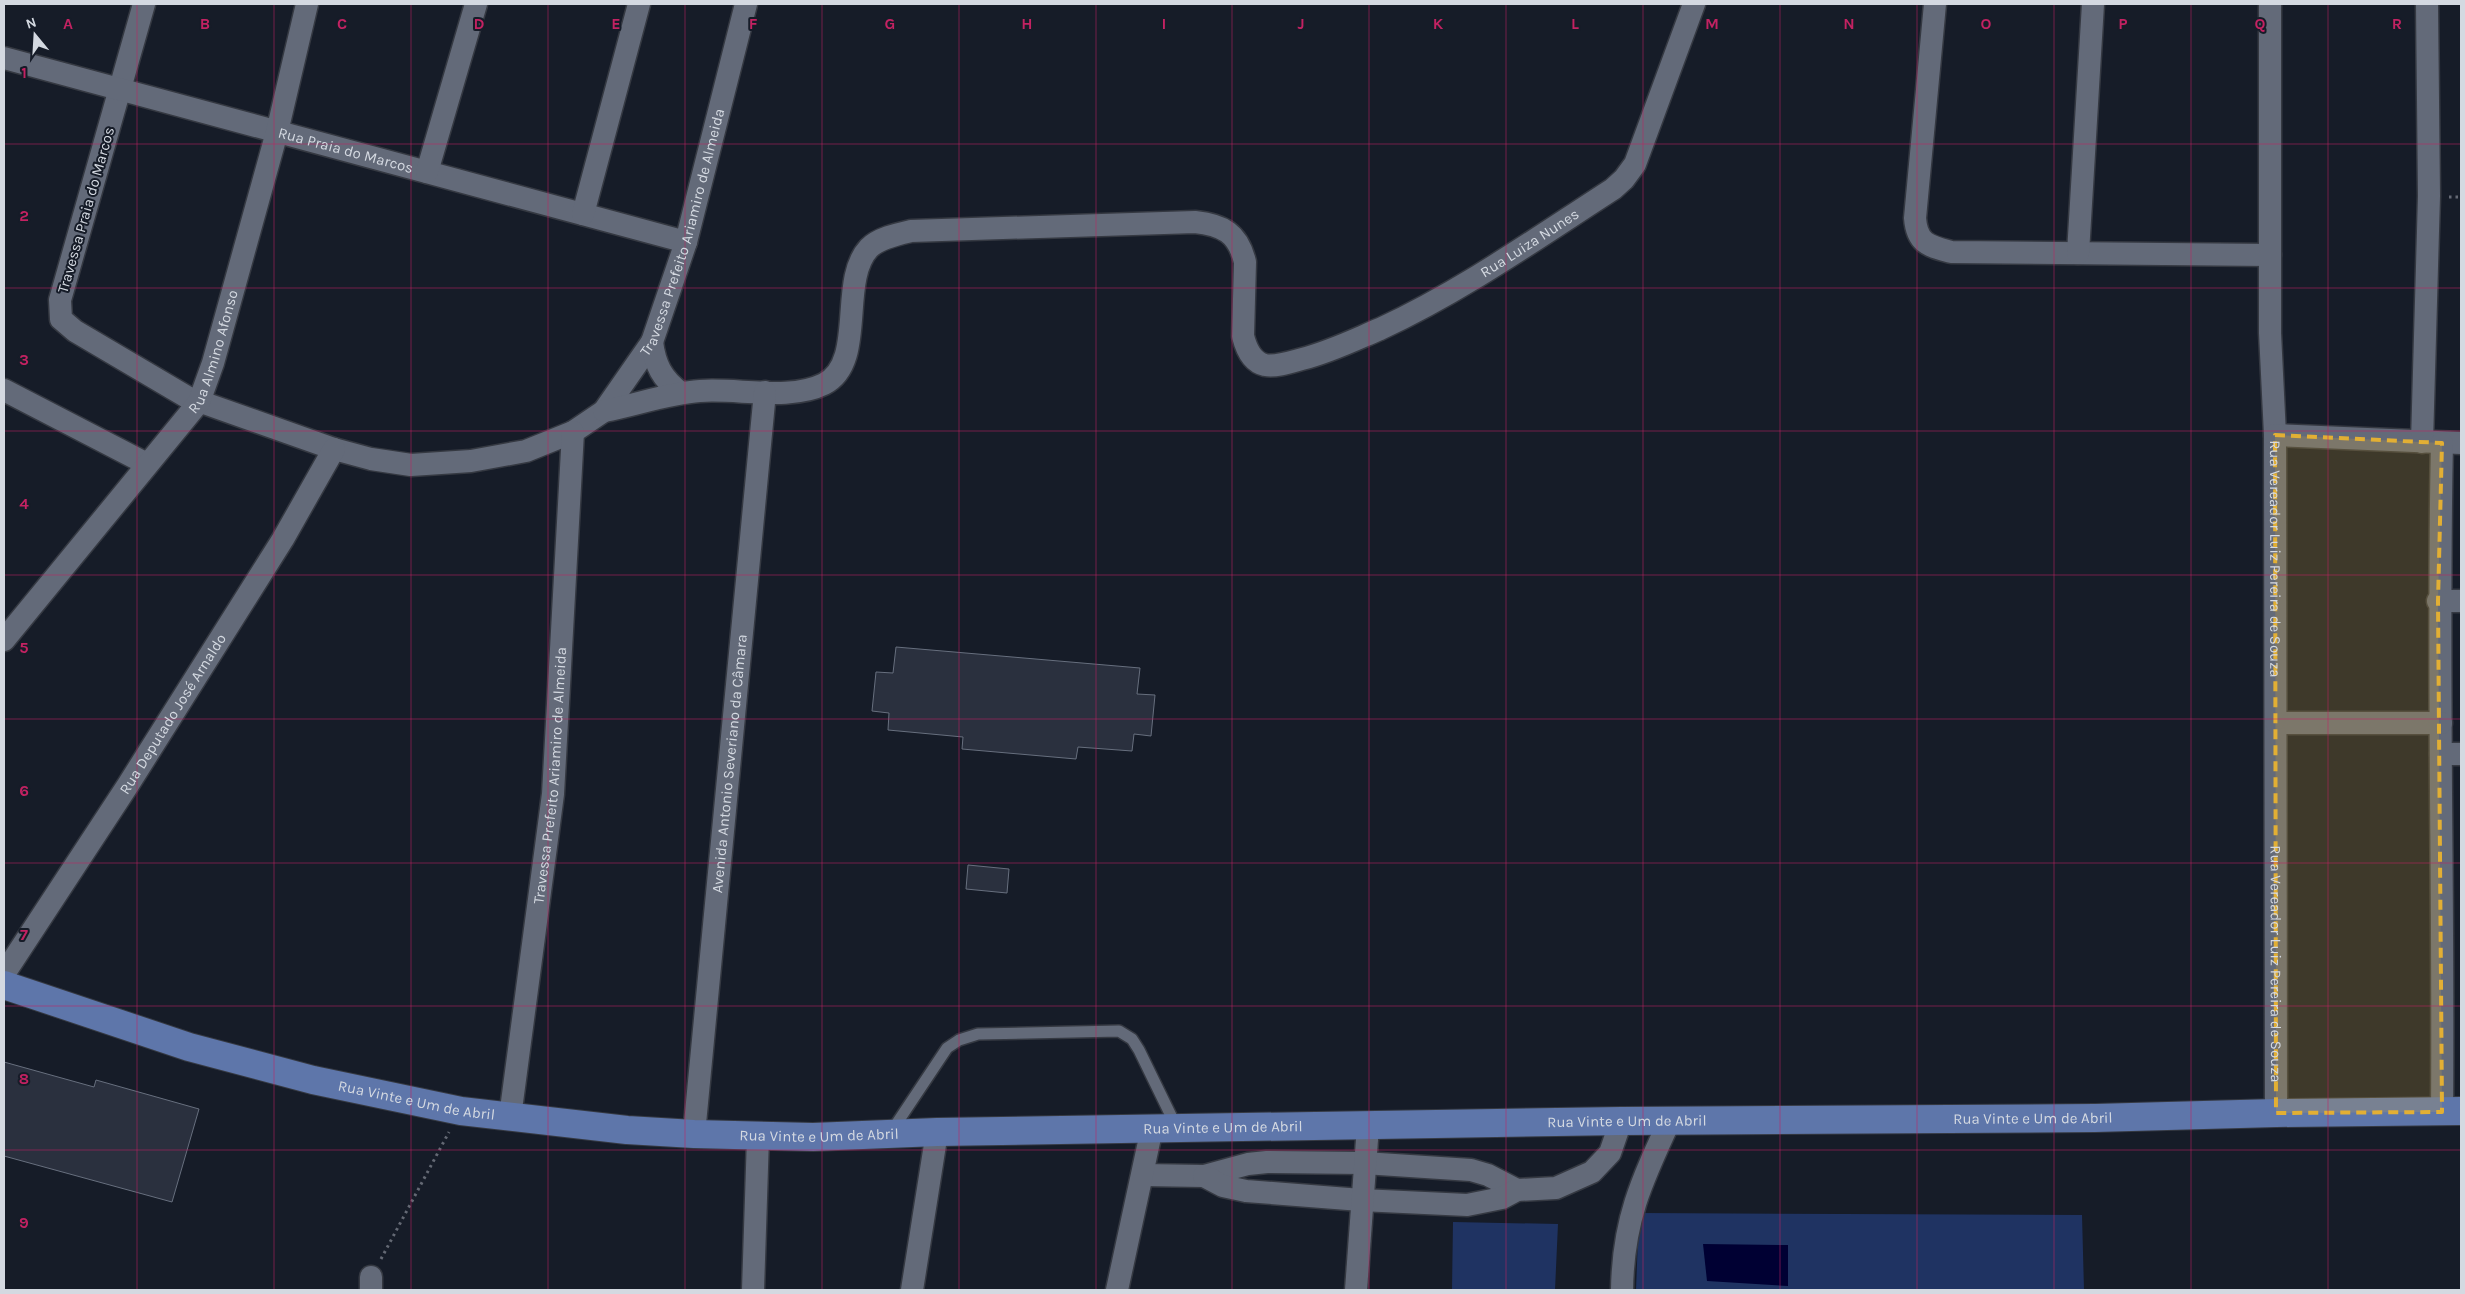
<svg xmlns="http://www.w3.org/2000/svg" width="2465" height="1294" font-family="Karla,sans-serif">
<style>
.green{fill:#1f3362}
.water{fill:#003}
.building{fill:#2a303e;stroke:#676f7e}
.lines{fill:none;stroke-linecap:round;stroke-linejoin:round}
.lane-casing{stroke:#353942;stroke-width:14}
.street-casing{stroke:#353942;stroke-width:25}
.primary-casing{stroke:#353942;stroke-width:30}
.path{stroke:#646974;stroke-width:3;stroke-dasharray:2.5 4;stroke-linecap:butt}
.lane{stroke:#636a79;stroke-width:11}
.street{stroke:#636a79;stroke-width:22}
.primary{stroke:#5e76aa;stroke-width:28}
.marked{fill:#e2af34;fill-opacity:0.2;stroke:#e2af34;stroke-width:4;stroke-dasharray:10 6;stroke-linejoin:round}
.grid{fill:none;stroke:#c32262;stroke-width:1;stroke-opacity:0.55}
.labels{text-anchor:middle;stroke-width:4;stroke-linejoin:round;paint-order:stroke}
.street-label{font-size:15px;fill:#d4d9e1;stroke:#161c28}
.grid-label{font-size:16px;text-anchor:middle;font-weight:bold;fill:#c32262;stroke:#161c28;stroke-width:4;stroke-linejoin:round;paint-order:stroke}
</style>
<rect width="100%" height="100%" fill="#161c28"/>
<path class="green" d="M1639 1213 2082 1215 2084 1290H1636Z
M1453 1222 1558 1224 1555 1290H1452Z"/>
<path class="water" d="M1703 1244 1788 1245V1286L1707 1281Z"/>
<path class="building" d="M896 647 1140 668 1137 694 1155 695 1151 736 1134 734 1132 751 1078 747 1076 759 962 749 963 737 888 730 889 713 872 711 876 672 893 673Z
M968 865 1009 869 1007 893 966 889Z
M4 1062 94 1087 96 1080 199 1109 172 1202 4 1156Z"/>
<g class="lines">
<g class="lane-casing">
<path id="lane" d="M891 1132 947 1048 959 1040 978 1034 1119 1031 1132 1039 1139 1050 1177 1128"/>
</g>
<g class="street-casing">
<g id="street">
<path id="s1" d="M144 4 60 300 61 319 75 331 187 397 334 449 371 459 411 465 471 461 526 451 573 432 604 411 652 342 686 242 746 4"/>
<path d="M1935 4 1915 218C1917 244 1929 246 1951 252L2270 255"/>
<path id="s2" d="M2270 4V333L2275 435 2276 1113"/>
<path id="s3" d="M4 58 686 242"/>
<path d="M427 172 476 4"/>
<path d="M583 214 639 4"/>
<path d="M2078 253 2093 4"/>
<path d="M652 342C655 365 662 379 681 393"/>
<path d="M4 390 147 464"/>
<path id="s4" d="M604 411C636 405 668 393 700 391 737 388 790 401 824 384 867 362 838 281 869 248 879 238 898 234 911 231L1195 222C1223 225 1238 233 1245 262L1243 336C1246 348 1252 362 1265 365 1276 367 1291 362 1302 359 1330 352 1354 340 1380 329 1462 291 1537 238 1613 189L1624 179 1635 164 1694 4"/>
<path d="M2275 435 2461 443"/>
<path d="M2422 442 2429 196 2427 4"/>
<path d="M2442 443C2437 666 2444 889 2442 1112"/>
<path d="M2438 601H2461"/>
<path id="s5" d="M4 640 199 402 213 363 277 132 307 4"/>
<path d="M2277 723H2441"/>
<path d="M2441 754H2461"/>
<path id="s6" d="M4 974 128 785 283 539 334 449"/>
<path id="s7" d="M510 1117 553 794 573 432"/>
<path id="s8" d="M694 1134 765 392"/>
<path d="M1143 1175 1204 1176 1248 1164 1267 1162 1364 1163 1471 1170 1488 1175 1517 1190"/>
<path d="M1204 1176 1223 1186 1246 1191 1361 1200 1467 1205 1502 1198 1517 1190 1556 1188 1592 1172 1610 1153 1621 1121"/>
<path d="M371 1277V1290"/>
<path d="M753 1290 758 1137"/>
<path d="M912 1290 937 1132"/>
<path d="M1117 1290 1152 1128"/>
<path d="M1356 1290 1368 1126"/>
<path d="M1622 1290C1623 1221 1641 1182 1670 1120"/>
</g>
</g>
<g class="primary-casing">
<g id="primary">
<path id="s9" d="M4 985 189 1047 313 1080 461 1111 627 1130 694 1134 813 1137 937 1132 1621 1121 2095 1118 2276 1113 2461 1111"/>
</g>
</g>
<path class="path" d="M2449 197H2461
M381 1259 449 1132"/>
<use href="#lane" class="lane"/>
<use href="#street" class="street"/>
<use href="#primary" class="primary"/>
</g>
<path class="marked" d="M2275 435 2442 443 2438 601 2442 1112 2276 1113Z"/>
<path class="grid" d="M137 4V1290M274 4V1290M411 4V1290M548 4V1290M685 4V1290M822 4V1290M959 4V1290M1096 4V1290M1232 4V1290M1369 4V1290M1506 4V1290M1643 4V1290M1780 4V1290M1917 4V1290M2054 4V1290M2191 4V1290M2328 4V1290M4 144H2461M4 288H2461M4 431H2461M4 575H2461M4 719H2461M4 863H2461M4 1006H2461M4 1150H2461"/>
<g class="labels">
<g class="street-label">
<text dy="5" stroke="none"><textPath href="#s3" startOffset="354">Rua Praia do Marcos</textPath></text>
<text transform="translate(86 210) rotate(-74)" y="5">Travessa Praia do Marcos</text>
<text dy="5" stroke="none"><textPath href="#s1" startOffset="1112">Travessa Prefeito Ariamiro de Almeida</textPath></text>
<text dy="5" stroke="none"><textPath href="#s4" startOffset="1178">Rua Luiza Nunes</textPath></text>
<text dy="5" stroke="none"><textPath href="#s5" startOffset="360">Rua Almino Afonso</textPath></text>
<text dy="5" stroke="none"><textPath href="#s2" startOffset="555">Rua Vereador Luiz Pereira de Souza</textPath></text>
<text dy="5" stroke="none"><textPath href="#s6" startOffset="310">Rua Deputado José Arnaldo</textPath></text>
<text dy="5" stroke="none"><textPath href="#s8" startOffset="372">Avenida Antonio Severiano da Câmara</textPath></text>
<text dy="5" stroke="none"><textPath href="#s7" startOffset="344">Travessa Prefeito Ariamiro de Almeida</textPath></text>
<text dy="5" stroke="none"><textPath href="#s2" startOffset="960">Rua Vereador Luiz Pereira de Souza</textPath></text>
<text dy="5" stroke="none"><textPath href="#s9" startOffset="429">Rua Vinte e Um de Abril</textPath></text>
<text dy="5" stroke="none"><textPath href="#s9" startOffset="2048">Rua Vinte e Um de Abril</textPath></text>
<text dy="5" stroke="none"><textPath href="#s9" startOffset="1642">Rua Vinte e Um de Abril</textPath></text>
<text dy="5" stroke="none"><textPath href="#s9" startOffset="1238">Rua Vinte e Um de Abril</textPath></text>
<text dy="5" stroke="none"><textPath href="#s9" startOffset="834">Rua Vinte e Um de Abril</textPath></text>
</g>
</g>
<g class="grid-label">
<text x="68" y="29">A</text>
<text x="205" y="29">B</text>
<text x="342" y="29">C</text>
<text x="479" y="29">D</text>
<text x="616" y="29">E</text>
<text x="753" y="29">F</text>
<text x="890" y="29">G</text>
<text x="1027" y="29">H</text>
<text x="1164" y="29">I</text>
<text x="1301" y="29">J</text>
<text x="1438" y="29">K</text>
<text x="1575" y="29">L</text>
<text x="1712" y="29">M</text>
<text x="1849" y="29">N</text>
<text x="1986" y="29">O</text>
<text x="2123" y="29">P</text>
<text x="2260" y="29">Q</text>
<text x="2397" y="29">R</text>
<text x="24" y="78">1</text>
<text x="24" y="221">2</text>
<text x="24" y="365">3</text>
<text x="24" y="509">4</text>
<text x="24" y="653">5</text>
<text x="24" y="796">6</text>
<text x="24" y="940">7</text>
<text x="24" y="1084">8</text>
<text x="24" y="1228">9</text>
</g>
<rect width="2465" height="1294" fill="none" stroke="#d4d9e1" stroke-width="10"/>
<g transform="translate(35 35) rotate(342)" stroke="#161c28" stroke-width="4" paint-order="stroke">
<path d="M0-4L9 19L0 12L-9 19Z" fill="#d4d9e1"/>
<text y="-8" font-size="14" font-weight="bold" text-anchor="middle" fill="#d4d9e1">N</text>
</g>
</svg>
